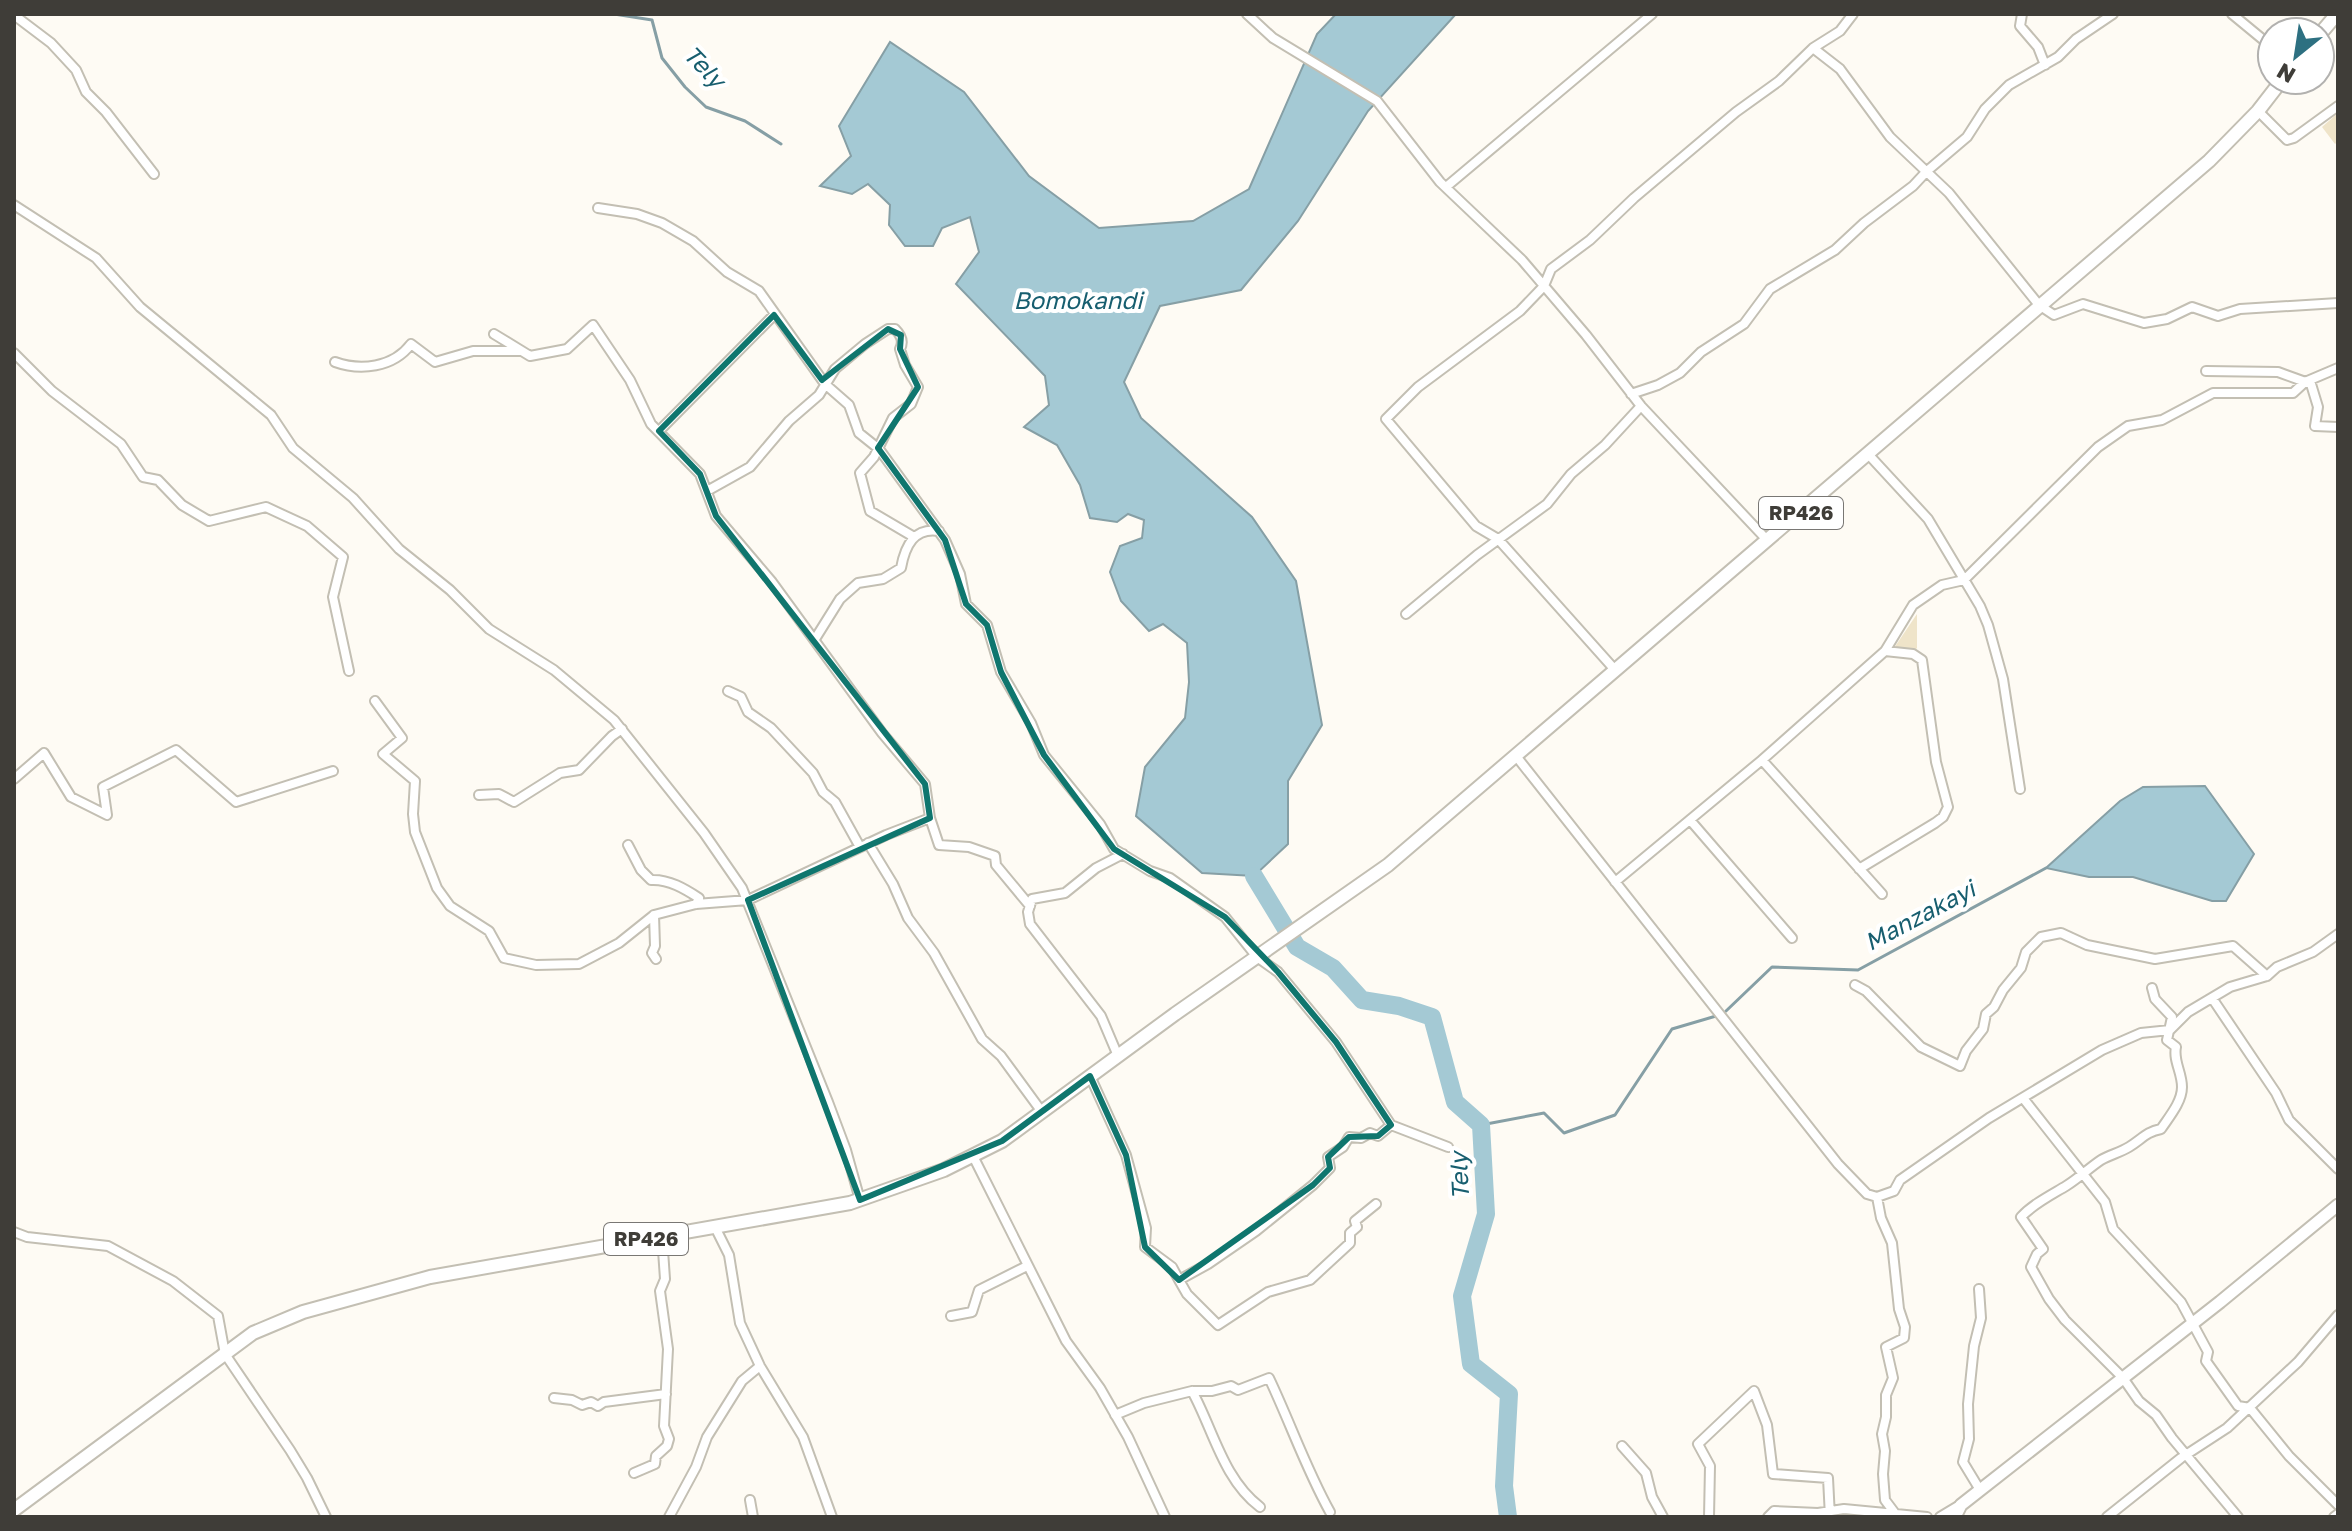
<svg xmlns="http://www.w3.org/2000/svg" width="2352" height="1531" font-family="'Golos Text',sans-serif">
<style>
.green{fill:#efe4c9}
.water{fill:#a4c9d4;stroke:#869fa5;stroke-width:2}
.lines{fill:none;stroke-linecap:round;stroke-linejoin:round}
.stream{stroke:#869fa5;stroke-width:3}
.river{stroke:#a4c9d4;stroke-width:18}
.street-casing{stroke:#c3bfb3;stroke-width:12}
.secondary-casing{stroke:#c3bfb3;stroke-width:15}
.primary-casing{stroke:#c3bfb3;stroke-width:16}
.street{stroke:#fff;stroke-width:8}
.secondary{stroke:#fff;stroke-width:11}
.primary{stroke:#fff;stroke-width:12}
.marked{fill:none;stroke:#0f766e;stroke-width:6;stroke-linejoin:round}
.labels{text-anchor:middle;stroke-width:8;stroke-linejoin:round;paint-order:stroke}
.shield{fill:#fff;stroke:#797774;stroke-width:2}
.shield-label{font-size:20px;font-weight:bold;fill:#3f3d38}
.water-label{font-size:24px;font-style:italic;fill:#175e6f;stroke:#fff}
</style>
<rect width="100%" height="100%" fill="#fefbf4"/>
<path class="green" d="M2338 113V141L2335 144 2322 127Z
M1917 614V648L1914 652 1900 651 1894 648Z"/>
<path class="water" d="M1336 14H1456L1368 111 1298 221 1241 290 1160 306 1124 382 1141 418 1252 517 1296 581 1322 725 1288 781V844L1254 876 1202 873 1136 816 1145 767 1185 718 1189 682 1187 643 1163 624 1149 631 1121 601 1110 572 1120 546 1142 538 1144 520 1128 514 1117 522 1090 518 1080 485 1057 445 1024 427 1049 405 1045 376 956 284 979 252 970 217 942 228 933 246H905L889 225 890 205 868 184 852 194 820 186 851 156 839 126 890 42 964 92 1029 176 1099 228 1193 221 1249 189 1317 34Z
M2205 786 2254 854 2226 901H2212L2133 877H2089L2046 868 2120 801 2143 787Z"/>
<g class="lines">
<path class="stream" d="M614 14 652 20 662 58 685 87 706 107 745 121 781 144
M1726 1011 1772 967 1858 970 2046 868
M1481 1125 1544 1113 1564 1133 1615 1115 1672 1029 1716 1016"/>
<path class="river" d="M1254 876 1297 947 1333 968 1362 1000 1399 1006 1432 1017 1455 1102 1481 1125 1486 1214 1462 1296 1471 1364 1509 1394 1504 1486 1508 1517"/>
<g class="street-casing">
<path id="street" d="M1247 14 1273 38 1377 101 1440 182 1522 260 1586 335 1641 406 1768 541
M2022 14 2020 26 2038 47 2045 65
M2232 14 2272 47
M14 15 51 43 76 70 86 92 106 112 154 174
M1813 48 1840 69 1890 137 1949 193 2039 305 2054 315 2083 304 2144 323 2167 319 2192 307 2218 316 2240 309 2338 303
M2258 111 2287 140 2294 138 2338 106
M1446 187 1652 14
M14 205 96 258 140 307 271 415 293 448 353 498 399 549 450 590 489 629 554 670 614 720 704 833 742 888 828 1102 846 1150 860 1200
M598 208 637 214 662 223 693 241 727 272 759 291 825 384 849 405 859 433 879 449 945 540 960 574 966 604 987 625 1001 672 1031 723 1044 755 1100 824 1114 849 1150 871 1170 878 1225 917 1257 957 1278 972 1336 1042 1391 1125 1448 1147
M14 353 52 391 121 444 143 477 158 480 182 505 209 521 266 507 307 526 343 557 333 597 349 671
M335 362C360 371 393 368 411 344L435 362 473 351H521
M2206 371 2278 372 2311 384 2318 407 2315 426 2338 427
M1631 394 1658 385 1680 373 1701 352 1744 324 1770 289 1835 250 1864 223 1913 186 1927 171 1967 137 1985 109 2009 85 2058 57 2076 39 2113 14
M659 431 774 315
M1868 454 1928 519 1980 606 1988 625 2003 679 2020 789
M707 491 750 467 789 421 819 395 835 369 865 344 888 329H895C901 335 904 341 900 349L905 365 918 387 911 404 893 418 874 457 860 473 870 511 914 537
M1406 614 1477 555 1547 504 1571 474 1605 445 1641 406
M815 639 840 599 858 583 883 579 901 568C905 546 914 527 939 531
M1616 671 1498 539 1476 526 1386 419 1418 387 1520 311 1544 286 1551 269 1590 240 1634 198 1736 112 1779 81 1813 48 1840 31 1853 14
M728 691 741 697 748 712 771 728 813 773 823 792 835 802 860 847
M375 701 402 738 383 754 415 781 413 814 415 832 437 888 450 906 489 931 504 958 536 965 579 964 619 943 654 915 696 904 748 900 886 835 930 818 925 784 882 733 772 582 716 516 700 474 651 424 630 380 593 325 567 349 530 356 494 334
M1516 756 1838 1164 1867 1194 1877 1197 1894 1191 1900 1180 1989 1118 2102 1050 2141 1033 2170 1030 2188 1012 2230 987 2267 976
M1762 760 1882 894
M14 779 44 753 71 797 107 815 103 787 176 750 236 802 333 771
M479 795 499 794 514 802 560 773 579 770 612 736 622 729
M930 818 939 845 969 847 995 856 996 865 1030 906
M1690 820 1792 938
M868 843 893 884 908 918 934 953 982 1039 1001 1056 1042 1112
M628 845 641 870 651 880C669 879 685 889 699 898L696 904
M1859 869 1935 823 1943 817 1948 807 1936 762 1922 660 1913 654 1885 651
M1615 882 1762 760 1885 651 1913 605 1942 585 1964 580 2098 447 2128 426 2162 420 2213 393H2293L2305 382 2338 368
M654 915 655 946 652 953 656 959
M1855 985 1866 991 1921 1047 1960 1066 1966 1051 1983 1029 1986 1014 1994 1007 2003 990 2021 968 2026 952 2041 937 2061 933 2087 945 2155 959 2233 946 2267 976 2277 967 2313 952 2338 934
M2152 988 2155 999 2172 1017 2167 1040 2176 1047C2173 1061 2182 1072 2182 1087 2182 1102 2169 1117 2161 1129 2146 1132 2142 1139 2129 1147 2121 1152 2110 1155 2101 1160 2089 1168 2079 1178 2066 1186 2051 1195 2033 1204 2021 1217L2043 1249 2037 1254 2031 1267 2049 1299 2065 1320 2123 1378 2139 1401 2156 1415 2172 1438 2238 1517
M2212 998 2276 1093 2289 1120 2338 1169
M1118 1056 1101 1016 1030 924 1028 912 1032 899 1065 893 1096 868 1123 854
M1090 1076 1126 1155 1146 1228 1145 1247 1172 1267 1179 1280 1208 1264 1256 1231 1313 1185 1330 1168 1328 1157 1343 1147 1349 1137 1361 1138 1370 1133 1378 1136 1391 1125
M2023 1098 2105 1202 2113 1229 2181 1302 2208 1352 2206 1361 2238 1406 2250 1408 2289 1456 2338 1505
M973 1156 1066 1341 1100 1388 1128 1437 1165 1517
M1877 1197 1881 1218 1892 1243 1899 1309 1905 1327 1904 1338 1886 1347 1893 1378 1886 1395V1417L1882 1434 1885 1451 1883 1474 1885 1500 1894 1512
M715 1227 729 1255 740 1323 760 1366 803 1437 832 1517
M14 1232 27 1237 108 1246 173 1281 218 1316 225 1354 290 1450 307 1478 326 1517
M1179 1280 1187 1294 1218 1325 1268 1292 1310 1280 1350 1243V1233L1357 1227 1355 1221 1376 1204
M1979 1289 1981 1318 1974 1346 1968 1404 1969 1439 1963 1462 1980 1490
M951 1316 972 1312 979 1290 1027 1266
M1192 1391C1213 1429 1223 1479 1260 1507
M554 1398 572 1400 582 1405 591 1402 598 1406 604 1402 666 1394
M1115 1415 1144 1403 1192 1391H1212L1231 1386 1238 1390 1269 1378C1290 1422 1306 1469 1330 1512
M1622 1446 1646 1473 1652 1497 1663 1517
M634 1473 655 1464 656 1456 667 1446 669 1439 664 1426 668 1349 660 1291 665 1279 662 1236
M750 1500 753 1517
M669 1517 696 1467 707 1437 742 1381 760 1366
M1709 1517 1710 1466 1698 1444 1754 1391 1767 1425 1773 1474 1828 1478 1830 1517
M1768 1517 1774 1511 1818 1513 1844 1509 1927 1517
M1940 1517 1960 1505
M2107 1517 2181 1458 2227 1428 2298 1362 2338 1315
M2334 1517 2338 1514"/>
</g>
<g class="secondary-casing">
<path id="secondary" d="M1955 1517 1961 1505 2220 1302 2338 1205"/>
</g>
<g class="primary-casing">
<path id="primary" d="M2320 34 2337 14
M14 1510 253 1333 303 1312 430 1277 850 1203 944 1170 1002 1141 1175 1014 1388 865 2209 161 2258 111 2282 80"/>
</g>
<use href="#street" class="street"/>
<use href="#secondary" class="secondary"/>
<use href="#primary" class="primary"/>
</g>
<path class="marked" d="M774 315 822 380 888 329 901 335 900 349 918 387 878 448 945 540 966 604 987 625 1001 672 1044 755 1114 849 1225 917 1278 972 1336 1042 1391 1125 1378 1136 1349 1137 1328 1157 1330 1168 1313 1185 1179 1280 1145 1247 1126 1155 1090 1076 1002 1141 860 1200 748 900 930 818 925 784 716 516 700 474 659 431Z"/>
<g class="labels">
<g class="shield">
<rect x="1759" y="497" width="84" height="32" rx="6"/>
<rect x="604" y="1223" width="84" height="32" rx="6"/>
</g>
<g class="shield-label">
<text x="1801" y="520">RP426</text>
<text x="646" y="1246">RP426</text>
</g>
<g class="water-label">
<text transform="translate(704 67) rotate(46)" y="8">Tely</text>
<text x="1078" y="309">Bomokandi</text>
<text transform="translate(1920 916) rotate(-28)" y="8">Manzakayi</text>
<text transform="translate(1460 1176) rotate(-93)" y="8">Tely</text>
</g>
</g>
<rect width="2352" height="1531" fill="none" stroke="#3f3d38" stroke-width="32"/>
<g transform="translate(2296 56) rotate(210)"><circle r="38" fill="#ffffff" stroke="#b2b1af" stroke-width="2"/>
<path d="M0-6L14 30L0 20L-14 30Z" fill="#2d7081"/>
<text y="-12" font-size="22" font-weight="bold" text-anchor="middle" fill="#3f3d38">N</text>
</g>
</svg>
